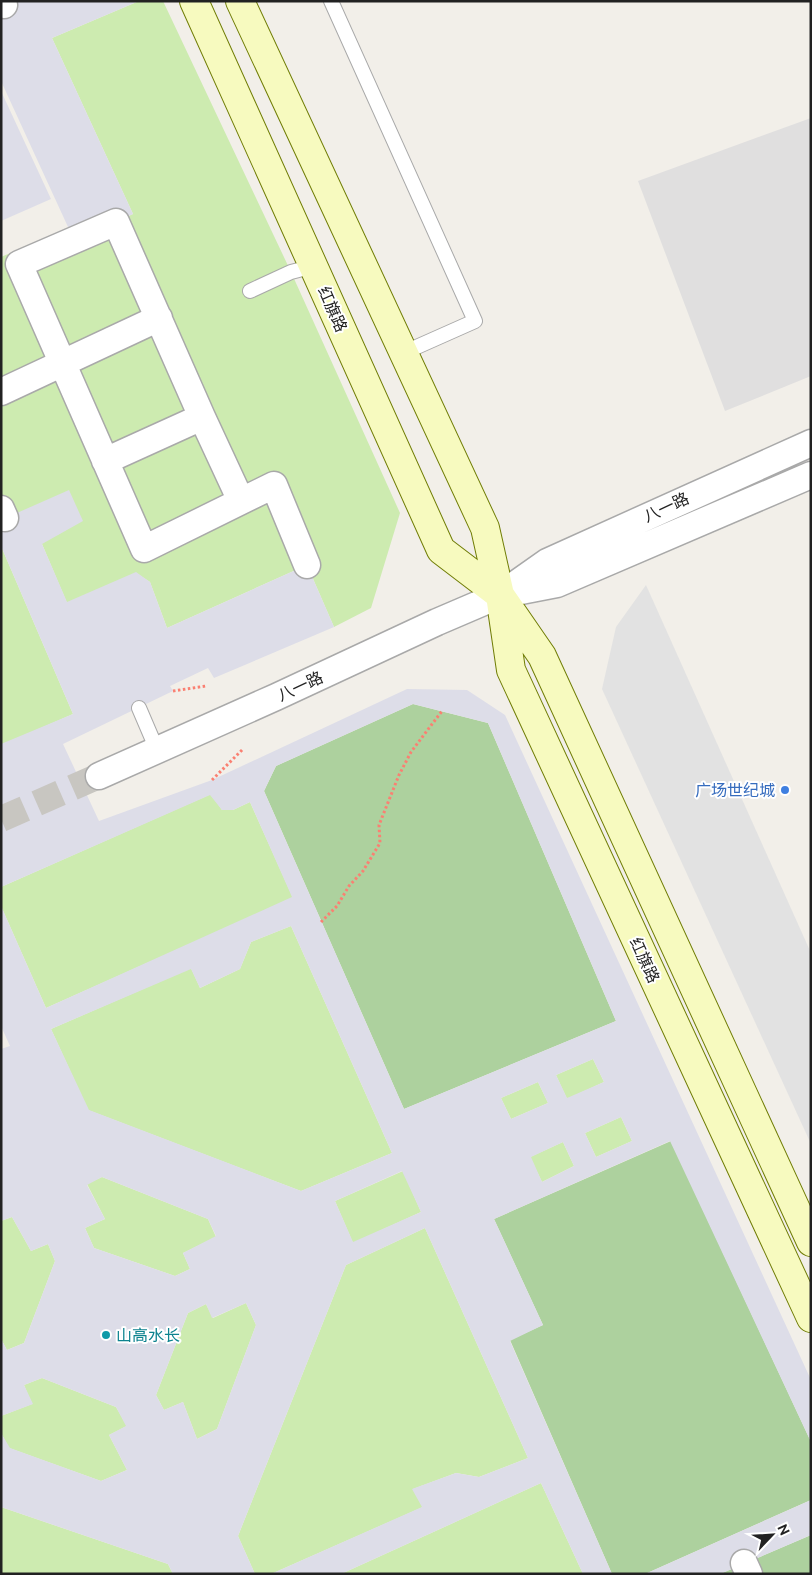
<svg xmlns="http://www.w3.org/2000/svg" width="812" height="1575" font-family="Ubuntu,'Noto Sans SC',sans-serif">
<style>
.residential{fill:#e0dfdf}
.grass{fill:#cdebb0}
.forest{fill:#add19e}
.parking{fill:#e2e2e2}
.plaza{fill:#dddde8;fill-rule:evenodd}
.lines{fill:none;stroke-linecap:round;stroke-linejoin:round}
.street-tunnel{stroke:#c8c6c1;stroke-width:26;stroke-dasharray:26 13;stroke-linecap:butt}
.lane-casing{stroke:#a9a9a9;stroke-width:16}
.street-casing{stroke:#a9a9a9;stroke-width:29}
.secondary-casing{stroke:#707d05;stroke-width:30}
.path{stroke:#fa8072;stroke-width:3;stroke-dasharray:2.5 2.5;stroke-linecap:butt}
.lane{stroke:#fff;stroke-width:14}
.street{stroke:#fff;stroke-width:26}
.secondary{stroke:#f7fabf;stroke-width:28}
.shop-dot{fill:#3f7fe0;stroke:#fff;stroke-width:2}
.culture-dot{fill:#0f9aa8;stroke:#fff;stroke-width:2}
.labels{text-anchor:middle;stroke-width:4;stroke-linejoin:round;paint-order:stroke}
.street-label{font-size:16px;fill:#222;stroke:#fff}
.shop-label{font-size:16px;fill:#366cbe;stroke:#fff;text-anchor:end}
.culture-label{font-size:16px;fill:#0d838f;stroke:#fff;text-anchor:start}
</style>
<rect width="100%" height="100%" fill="#f2efe9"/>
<path class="residential" d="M811 118V376L725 411 638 181Z"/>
<path class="grass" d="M139 1H163L291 272 400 513 371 608 334 627 307 565 167 628 150 582 136 573 67 603 42 544 1 520V257L69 228 74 240 133 214 52 38Z
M1 546 73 714 2 745 1 744Z
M211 794 222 810H233L250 802 293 898 46 1008 1 906V887Z
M291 926 392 1153 301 1191 88 1110 51 1029 191 968 200 988 240 969 251 942Z
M593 1059 604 1082 567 1099 556 1075Z
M538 1082 548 1103 511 1119 501 1098Z
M621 1117 632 1141 596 1157 585 1133Z
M563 1142 574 1166 542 1182 530 1157Z
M403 1171 421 1212 353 1243 335 1201Z
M102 1177 208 1219 216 1237 183 1253 190 1269 175 1276 94 1248 85 1228 105 1219 87 1184Z
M12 1217 31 1251 48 1244 55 1261 24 1343 7 1350 1 1339V1221Z
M425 1228 528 1458 479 1477 456 1473 413 1489 423 1507 271 1574H255L238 1536 346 1265Z
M246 1303 256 1325 217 1429 197 1439 183 1402 164 1410 156 1395 188 1313 206 1304 213 1318Z
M42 1378 116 1407 127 1426 109 1435 127 1470 101 1481 9 1448 1 1433V1416L32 1404 24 1385Z
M541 1483 583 1574H341Z
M1 1507 168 1564 173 1574H1Z"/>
<path class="forest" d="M413 704 488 723 616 1021 404 1109 264 791 276 766Z
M671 1141 811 1442V1500L645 1574H612L510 1340 543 1325 494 1219Z
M811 1535V1574H720Z"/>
<path class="parking" d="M646 585 811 953V1144L602 689 616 627Z"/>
<path class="plaza" d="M12 1H139L52 38 133 214 74 240 1 81V6Z
M1 91 51 199 1 221Z
M69 490 83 521 42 544 67 602 136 572 150 582 167 628 307 565 334 627 214 678 208 668 170 686 173 691 63 744 99 821 212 780 407 689 467 690 505 715 811 1380V1442L670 1141 494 1219 543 1325 510 1341 612 1574H583L541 1483 341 1574H271L422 1507 412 1489 456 1473 479 1477 528 1458 425 1228 346 1265 238 1536 255 1574H173L168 1564 1 1507V1433L10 1448 101 1481 127 1470 109 1435 126 1426 116 1407 42 1378 24 1385 33 1404 1 1416V1339L7 1350 24 1343 55 1261 48 1244 31 1251 12 1217 1 1221V1049L10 1046 1 1026V906L46 1008 292 897 250 802 233 810H222L210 795 1 887V744L73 714 1 546V520ZM413 704 488 723 616 1021 404 1109 264 791 276 766ZM291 926 392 1153 301 1191 89 1110 51 1029 191 969 200 988 240 969 251 942ZM593 1059 604 1082 567 1098 556 1075ZM538 1082 548 1103 511 1119 501 1098ZM621 1117 632 1141 596 1157 585 1133ZM563 1142 574 1166 542 1182 531 1157ZM402 1171 421 1212 353 1242 335 1201ZM102 1177 208 1219 216 1236 183 1253 190 1269 175 1276 94 1248 85 1228 105 1219 87 1185ZM246 1303 256 1325 217 1429 197 1439 183 1402 164 1410 156 1395 188 1313 206 1304 212 1318Z
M811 1500V1535L720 1574H645Z"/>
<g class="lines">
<path class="street-tunnel" d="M1 819 99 776"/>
<g class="lane-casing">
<path id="lane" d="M331 1 475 321 403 353
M250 291 291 272 314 266
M139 708 157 750"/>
</g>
<g class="street-casing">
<path id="street" d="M2 1 4 5
M1 392 159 318
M105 461 202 417
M241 501 202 417 116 222 19 264 144 549 274 485 307 565
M1 509 5 518
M506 591 547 562 811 443
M99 776 276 697 437 622 500 595 557 584 811 475
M744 1563 749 1574"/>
</g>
<g class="secondary-casing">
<path id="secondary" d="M194 1 441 550 500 595 542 656 811 1242
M240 1 485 528 500 595 511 670 811 1318"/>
</g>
<path class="path" d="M173 691 206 686
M212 780 243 749
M321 922 337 906 349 886 363 871 380 843 379 825 399 775 411 752 442 711"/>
<use href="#lane" class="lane"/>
<use href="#street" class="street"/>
<use href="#secondary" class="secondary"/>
</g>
<circle class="shop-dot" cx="785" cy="790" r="5"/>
<circle class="culture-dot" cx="106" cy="1335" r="5"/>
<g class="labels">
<g class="street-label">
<text transform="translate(333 309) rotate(66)" y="6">红旗路</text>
<text transform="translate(666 507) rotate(-25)" y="6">八一路</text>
<text transform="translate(300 686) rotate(-25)" y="6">八一路</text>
<text transform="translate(645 960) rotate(65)" y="6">红旗路</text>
</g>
<g class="shop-label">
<text x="775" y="796">广场世纪城</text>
</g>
<g class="culture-label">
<text x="116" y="1341">山高水长</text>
</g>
</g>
<rect width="812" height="1575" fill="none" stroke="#222222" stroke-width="5"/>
<g transform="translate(772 1535) rotate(65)" stroke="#ffffff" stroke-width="4" paint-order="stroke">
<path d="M0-4L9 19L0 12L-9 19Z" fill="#222222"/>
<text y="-8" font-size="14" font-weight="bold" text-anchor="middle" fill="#222222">N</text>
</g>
</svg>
